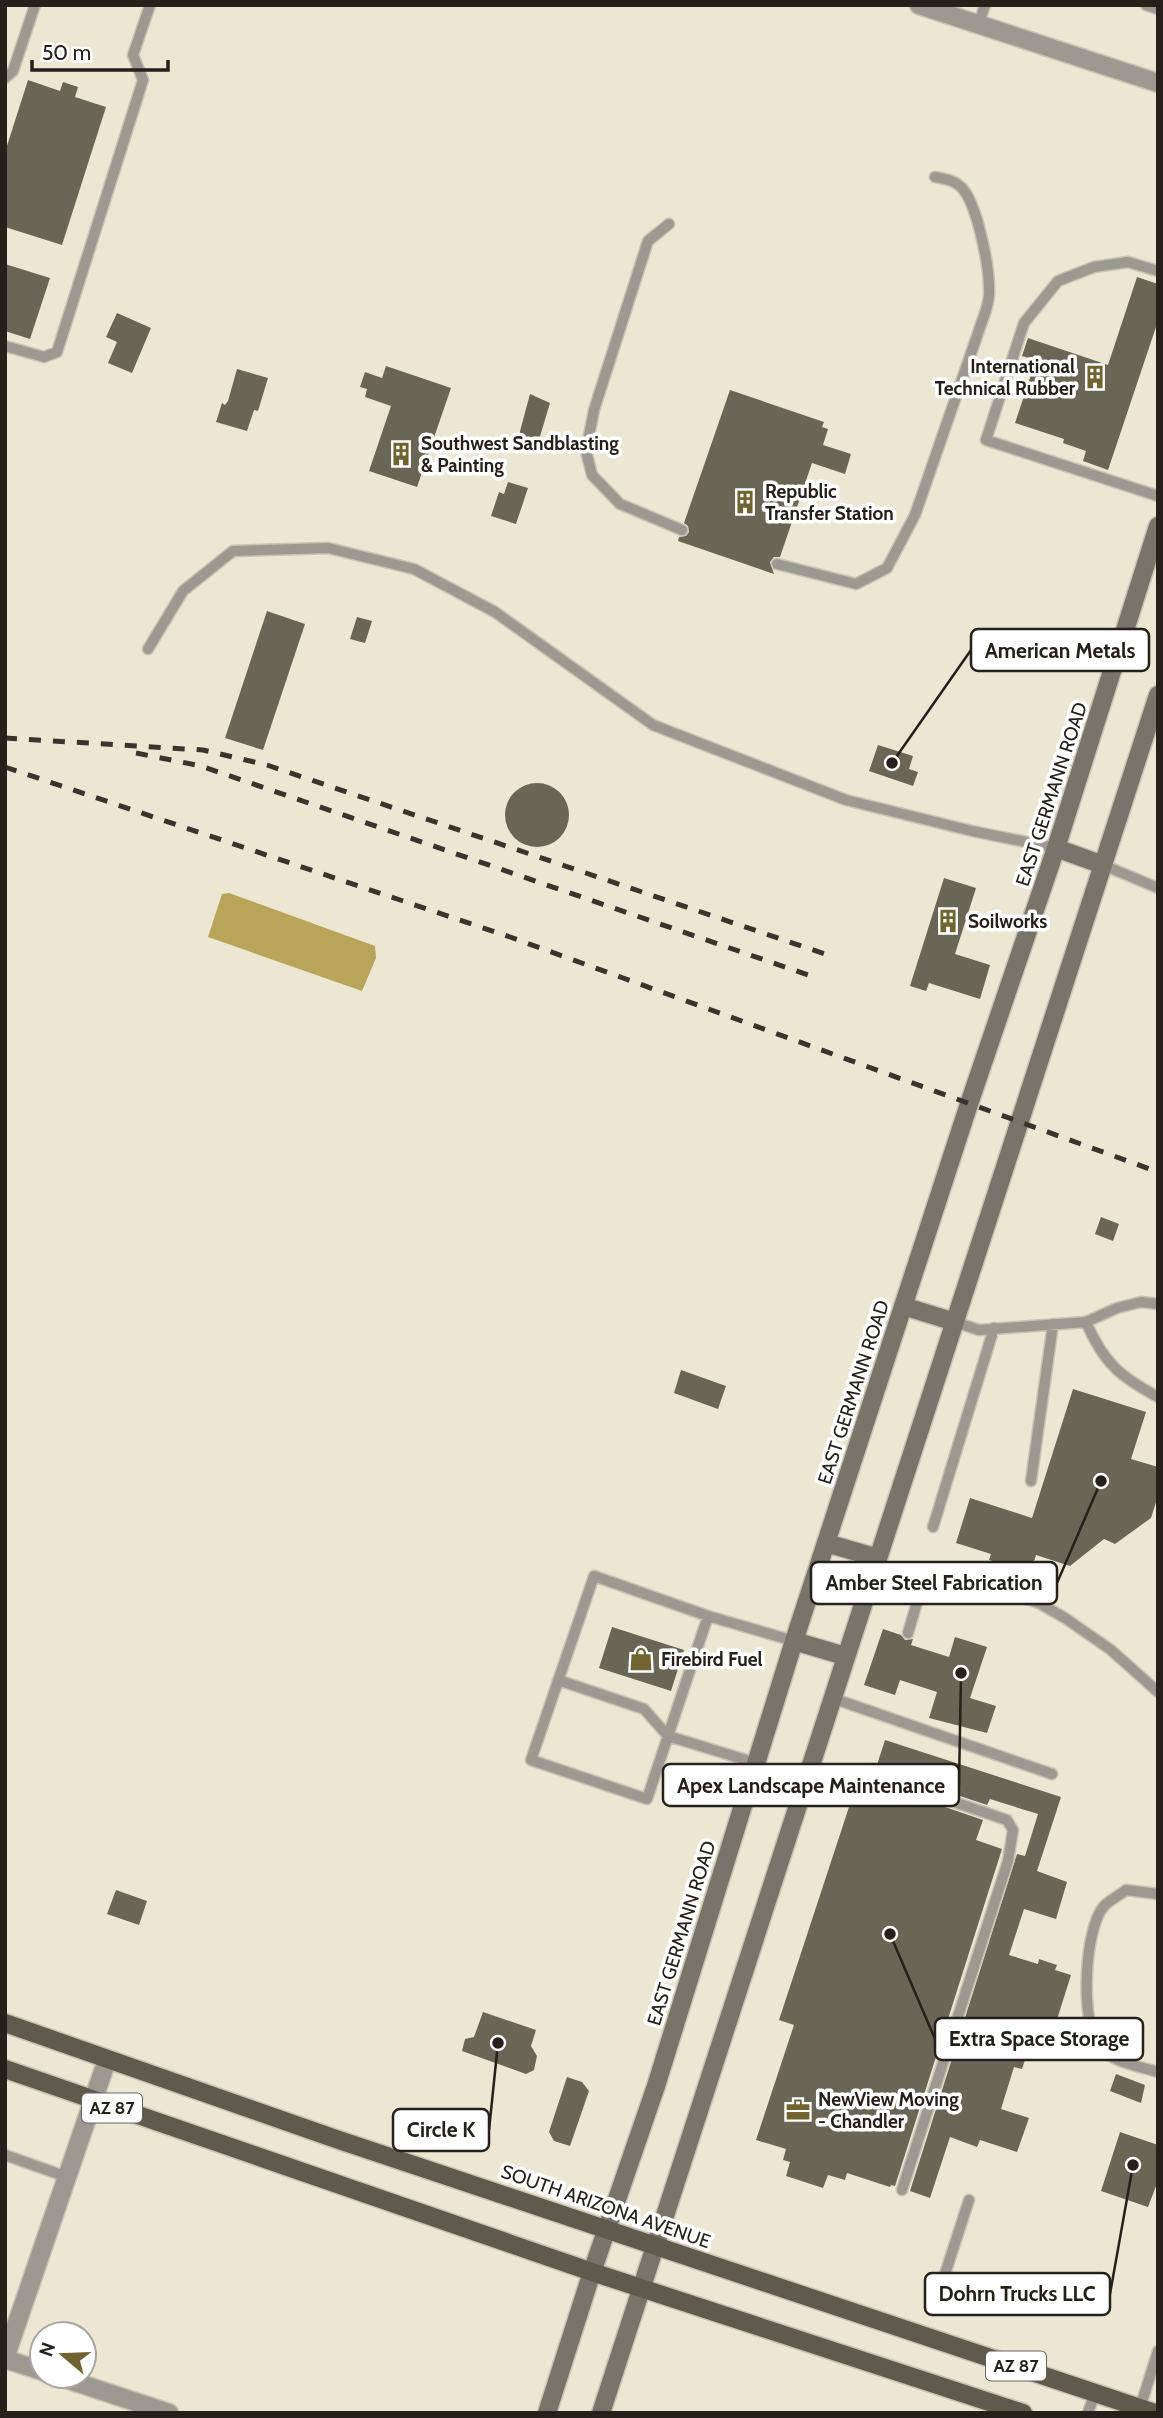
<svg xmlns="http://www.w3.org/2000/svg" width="1163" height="2418" font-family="Cabin,sans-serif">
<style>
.water{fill:#b8a559}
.building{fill:#6a6655}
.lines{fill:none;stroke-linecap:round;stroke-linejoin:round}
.service-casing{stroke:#c8c3b2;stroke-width:13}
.minor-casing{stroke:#c8c3b2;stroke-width:21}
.secondary-casing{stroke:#c8c3b2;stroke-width:21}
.primary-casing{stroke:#c8c3b2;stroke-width:21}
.service{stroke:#9c9991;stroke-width:10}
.minor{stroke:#9c9991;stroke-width:18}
.secondary{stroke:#777469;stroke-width:18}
.primary{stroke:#5e5a4c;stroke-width:18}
.rail{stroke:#38352d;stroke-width:5;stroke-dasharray:12 12;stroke-linecap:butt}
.labels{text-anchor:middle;stroke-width:7;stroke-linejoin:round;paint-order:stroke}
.shield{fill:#fff;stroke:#65645f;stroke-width:2}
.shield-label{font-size:18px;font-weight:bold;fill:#23211a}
.poi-label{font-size:19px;font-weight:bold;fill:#23211a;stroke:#fff;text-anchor:start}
.street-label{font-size:19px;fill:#23211a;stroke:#fff}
.leader{fill:none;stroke:#23211a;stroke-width:2.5}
.callout-dot{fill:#23211a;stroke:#fff;stroke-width:2.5}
.callout{fill:#fff;stroke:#23211a;stroke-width:2.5}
.callout-label{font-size:21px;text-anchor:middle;font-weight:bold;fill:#23211a}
</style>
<rect width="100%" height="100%" fill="#ece7d3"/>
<path class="water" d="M229 893 375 946 376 958 362 991 208 937 222 894Z"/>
<path class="building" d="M28 80 60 91 63 82 78 87 75 97 106 107 62 245 5 227V152Z
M5 264 50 278 30 339 5 331Z
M1137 277 1158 284V321L1108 470 1083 461 1086 451 1063 443 1064 439 1015 423 1036 360 1022 356 1028 338 1108 365Z
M117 313 151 328 132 373 108 363 117 342 106 337Z
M386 366 451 388 417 487 369 471 391 406 365 397 367 389 360 387 365 372 382 378Z
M237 369 268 378 258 411 254 410 247 431 216 422 222 403 225 405 228 401Z
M730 390 824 422 822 427 828 429 823 445 851 454 845 474 812 463 780 557H774L770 562 774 574 678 541 679 537 686 536 689 532 688 526 684 523Z
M530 394 550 403 535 453 516 446Z
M508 482 528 488 516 524 491 516 499 492 504 494Z
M267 611 305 624 263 750 225 738Z
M357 617 372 621 365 643 350 639Z
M878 745 913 756 909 769 918 772 913 786 869 771Z
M505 815a32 32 0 1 1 64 0a32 32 0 1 1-64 0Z
M944 878 976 888 955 954 990 965 980 999 929 983 926 991 910 986Z
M1101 1217 1119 1224 1113 1241 1095 1234Z
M681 1370 726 1386 718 1409 674 1393Z
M1073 1389 1146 1412 1131 1459 1158 1467V1496L1151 1518 1115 1544 1104 1539 1070 1566 1036 1555 1032 1568 1019 1564 1017 1568 989 1560 991 1554 956 1543 970 1498 1032 1518Z
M612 1627 684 1650 671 1691 599 1668Z
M883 1629 901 1635 905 1640 913 1639 911 1645 949 1657 955 1637 987 1647 970 1698 996 1706 987 1733 929 1718 937 1692 900 1680 895 1695 864 1685Z
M885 1740 1061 1797 1037 1871 1067 1882 1056 1919 1024 1909 1009 1955 1038 1964 1039 1959 1057 1965 1055 1970 1071 1975 1054 2029 1037 2024 1022 2069 1014 2067 1001 2109 1029 2118 1017 2152 980 2140 977 2147 950 2137 930 2198 910 2191 1017 1854 1025 1856 1038 1814 990 1799 987 1805 876 1768Z
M853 1779 871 1785 872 1782 983 1820 976 1840 1002 1849 895 2186 891 2185 890 2187 847 2173 845 2180 828 2175 823 2188 786 2176 790 2162 783 2160 786 2149 756 2140 794 2025 779 2020 849 1807 846 1806 849 1798 847 1797Z
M116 1890 147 1901 139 1925 107 1914Z
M483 2012 536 2030 531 2046 537 2056 534 2070 526 2074 462 2051 465 2039 474 2037Z
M1116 2074 1145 2085 1141 2103 1110 2091Z
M567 2077 582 2082 589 2091 570 2146 554 2141 549 2132Z
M1120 2132 1158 2145V2181L1148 2207 1101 2191Z"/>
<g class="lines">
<g class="service-casing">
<path id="service" d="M1146 5 1158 9
M978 26 985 5
M5 78 13 71 35 5
M669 224 648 241 594 410 586 451 592 475 620 504 682 530
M1158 271 1128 262 1094 267 1058 281 1024 323 986 440 1158 496
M5 346 44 357 57 352 143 80 133 55 150 5
M777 564 856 584 887 568 915 515 986 310C988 303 990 296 989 288 989 266 977 202 961 187 954 180 945 179 935 177
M148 649 183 591 233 551 328 548 414 569 495 612 653 725 846 800 972 831 1056 848
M1103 865 1158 888
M955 1322 979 1330 1086 1322 1117 1308 1141 1302 1158 1304
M1086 1322C1104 1363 1119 1376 1158 1397
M1031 1481 1053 1324
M933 1527 994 1328
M708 1616 647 1799 531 1760 594 1576 708 1616 794 1641
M908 1633 926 1572H945L1039 1603 1065 1618 1111 1650 1158 1692
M558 1680 644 1709 668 1736 756 1763
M832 1698 1052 1774
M872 1774 1007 1820 1013 1830 1008 1861 902 2190
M1158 1894 1126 1890C1120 1895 1110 1900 1104 1906 1084 1929 1080 2023 1099 2046 1113 2063 1138 2066 1158 2072
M5 2155 67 2177
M969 2200 944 2277 998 2297
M1139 2411 1158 2351
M1088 2413 1095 2393"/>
</g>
<g class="minor-casing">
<path id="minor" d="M919 5 1158 83
M5 2358 107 2060
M5 2359 42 2371
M57 2376 169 2413"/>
</g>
<g class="secondary-casing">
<path id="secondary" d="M1056 848 1103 865
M903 1306 955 1322
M826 1543 878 1558
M794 1641 845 1656
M547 2413 592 2272 656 2086 794 1641 969 1104 1056 848 1158 526
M601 2413 1158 695"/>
</g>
<g class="primary-casing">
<path id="primary" d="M5 2023 336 2139 1155 2413
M5 2069 592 2272 1023 2413"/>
</g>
<use href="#service" class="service"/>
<use href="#minor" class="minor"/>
<use href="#secondary" class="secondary"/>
<use href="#primary" class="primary"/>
<path class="rail" d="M5 738 203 750 267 765 828 955
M136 753 201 766 817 978
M5 767 510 937 1158 1172"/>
</g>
<defs>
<g id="building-bare" transform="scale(1.89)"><path d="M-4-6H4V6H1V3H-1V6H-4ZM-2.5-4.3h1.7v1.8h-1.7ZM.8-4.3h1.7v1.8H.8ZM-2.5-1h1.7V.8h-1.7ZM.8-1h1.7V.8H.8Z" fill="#716431" stroke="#fff" stroke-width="2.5" paint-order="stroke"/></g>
<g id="shop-bare" transform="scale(1.89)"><path d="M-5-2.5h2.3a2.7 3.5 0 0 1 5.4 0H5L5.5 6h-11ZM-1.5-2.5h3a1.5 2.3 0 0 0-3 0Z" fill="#716431" stroke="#fff" stroke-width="2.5" paint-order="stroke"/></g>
<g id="office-bare" transform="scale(1.89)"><path d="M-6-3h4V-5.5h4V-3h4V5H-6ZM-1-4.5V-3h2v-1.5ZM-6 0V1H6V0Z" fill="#716431" stroke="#fff" stroke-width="2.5" paint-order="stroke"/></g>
</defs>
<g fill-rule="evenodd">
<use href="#building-bare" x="1095" y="377"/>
<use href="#building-bare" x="401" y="454"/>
<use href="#building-bare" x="745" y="502"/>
<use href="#building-bare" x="948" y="921"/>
<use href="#shop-bare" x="641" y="1659"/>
<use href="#office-bare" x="798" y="2110"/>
</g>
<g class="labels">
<g class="shield">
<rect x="82" y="2093.5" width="60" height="29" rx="5"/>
<rect x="986" y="2351.5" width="60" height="29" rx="5"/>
</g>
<g class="shield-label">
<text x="112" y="2114">AZ 87</text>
<text x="1016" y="2372">AZ 87</text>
</g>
<g class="poi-label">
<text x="1075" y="373" text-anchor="end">International<tspan x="1075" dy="22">Technical Rubber</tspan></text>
<text x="421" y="450">Southwest Sandblasting<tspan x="421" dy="22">&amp; Painting</tspan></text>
<text x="765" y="498">Republic<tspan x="765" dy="22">Transfer Station</tspan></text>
<text x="968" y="928">Soilworks</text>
<text x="661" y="1666">Firebird Fuel</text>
<text x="818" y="2106">NewView Moving<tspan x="818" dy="22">- Chandler</tspan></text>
</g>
<g class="street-label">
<text transform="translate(1051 794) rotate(-72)" y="7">EAST GERMANN ROAD</text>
<text transform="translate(853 1392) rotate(-72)" y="7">EAST GERMANN ROAD</text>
<text transform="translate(681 1933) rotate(-73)" y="7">EAST GERMANN ROAD</text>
<text transform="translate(606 2206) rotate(19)" y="7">SOUTH ARIZONA AVENUE</text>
</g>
</g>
<path class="leader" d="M892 763L971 650M1101 1481L1057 1583M961 1673L959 1785M890 1934L935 2039M498 2043L489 2130M1133 2165L1110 2294"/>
<g class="callout-dot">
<circle cx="892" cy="763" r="7"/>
<circle cx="1101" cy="1481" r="7"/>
<circle cx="961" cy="1673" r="7"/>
<circle cx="890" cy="1934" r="7"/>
<circle cx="498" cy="2043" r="7"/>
<circle cx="1133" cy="2165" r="7"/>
</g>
<g class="callout">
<rect x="971" y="629" width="178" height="42" rx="7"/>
<rect x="811" y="1562" width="246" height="42" rx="7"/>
<rect x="663" y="1764" width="296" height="42" rx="7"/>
<rect x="935" y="2018" width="208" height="42" rx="7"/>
<rect x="393" y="2109" width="96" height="42" rx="7"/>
<rect x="925" y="2273" width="185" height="42" rx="7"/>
</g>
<g class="callout-label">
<text x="1060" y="658">American Metals</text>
<text x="934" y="1590">Amber Steel Fabrication</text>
<text x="811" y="1793">Apex Landscape Maintenance</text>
<text x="1039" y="2046">Extra Space Storage</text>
<text x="441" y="2137">Circle K</text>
<text x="1017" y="2301">Dohrn Trucks LLC</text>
</g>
<rect width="1163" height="2418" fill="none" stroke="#23211a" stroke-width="14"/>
<g transform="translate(63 2355) rotate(289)"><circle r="33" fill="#ffffff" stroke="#a7a6a3" stroke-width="2"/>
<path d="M0-5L12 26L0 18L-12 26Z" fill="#716431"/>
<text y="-10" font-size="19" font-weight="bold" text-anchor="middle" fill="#23211a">N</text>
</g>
<path d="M32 60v10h136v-10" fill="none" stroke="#23211a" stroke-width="3.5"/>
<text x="42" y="60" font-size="21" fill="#23211a" stroke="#ffffff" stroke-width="5" paint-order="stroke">50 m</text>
</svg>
